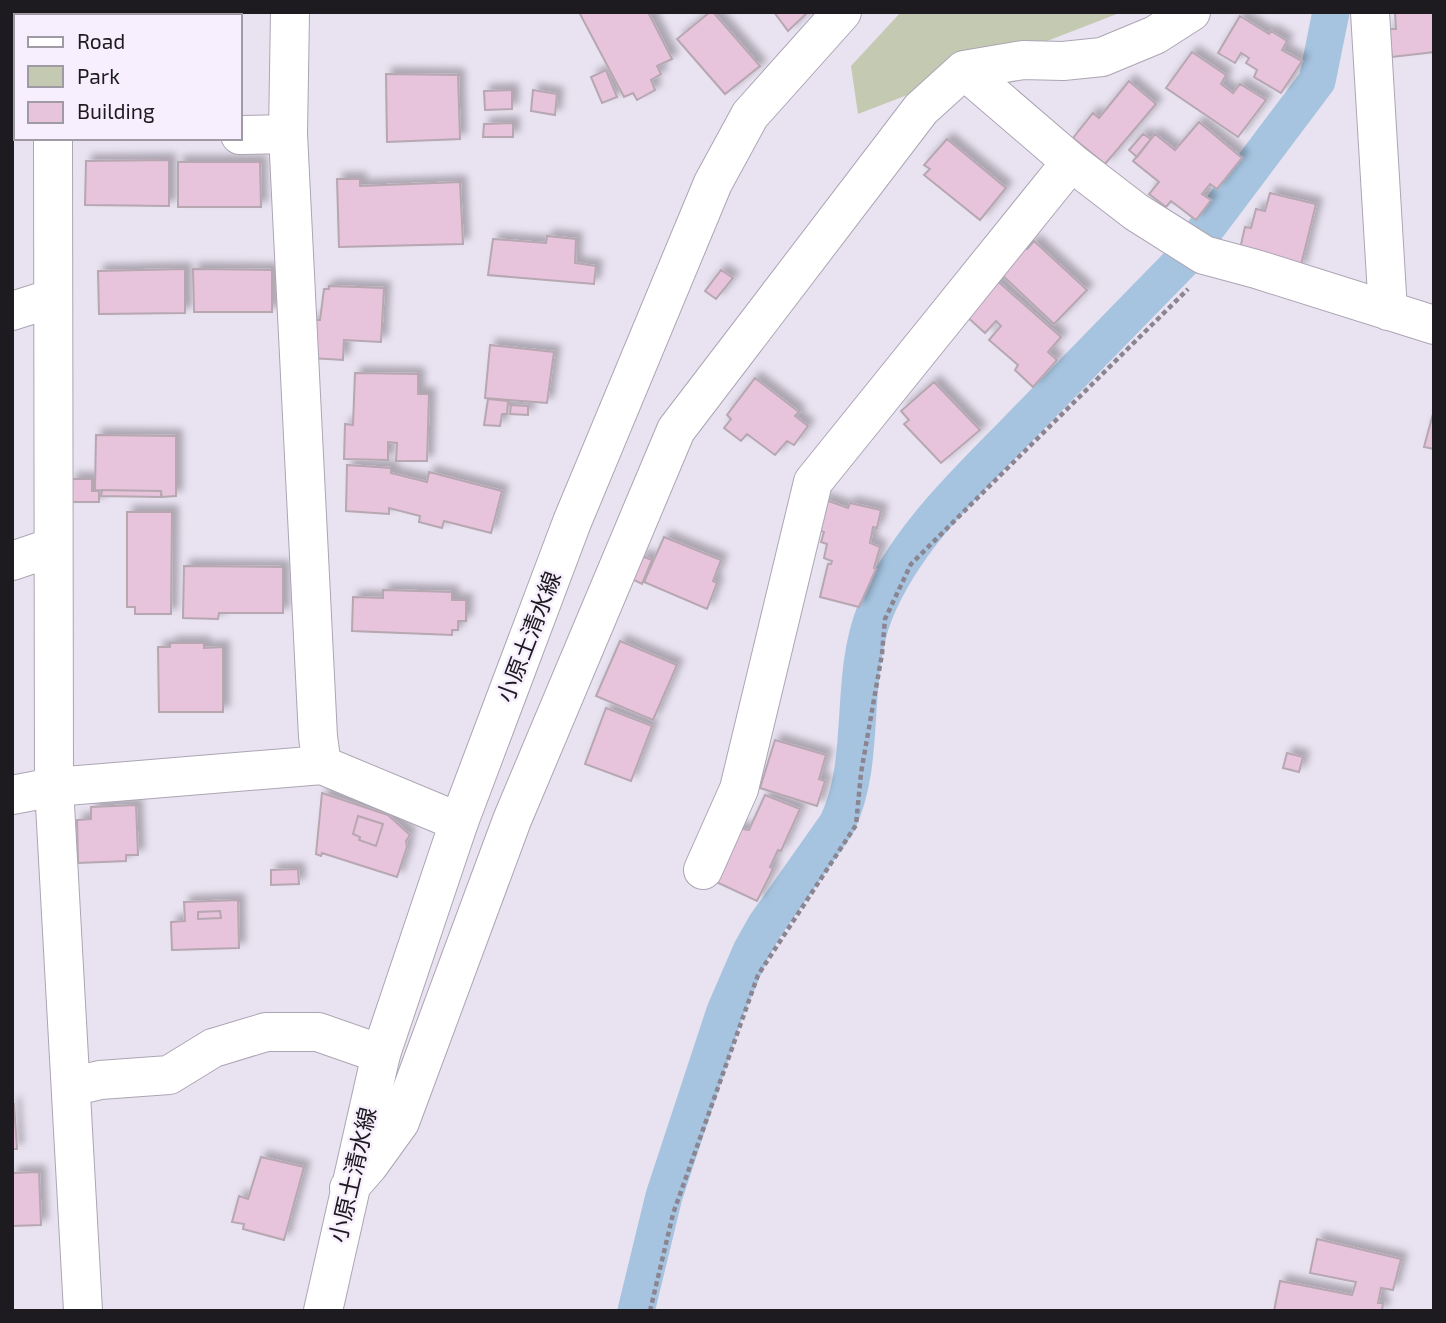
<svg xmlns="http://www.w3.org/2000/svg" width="1446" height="1323" font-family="'Exo 2','Noto Sans JP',sans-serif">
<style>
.green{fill:#c4c9b2}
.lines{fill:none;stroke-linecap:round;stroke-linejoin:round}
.canal{stroke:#a6c4e0;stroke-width:37}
.building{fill:#e7c4dc;stroke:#b6a7b1;stroke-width:2;filter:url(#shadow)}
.minor-casing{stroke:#aca5b3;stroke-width:40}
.major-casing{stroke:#aca5b3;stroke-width:40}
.path{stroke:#8a8590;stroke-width:4.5;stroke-dasharray:5 3.5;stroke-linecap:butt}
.minor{stroke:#fff;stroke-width:38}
.major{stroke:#fff;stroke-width:38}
.labels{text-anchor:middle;stroke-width:5;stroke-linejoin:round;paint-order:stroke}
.street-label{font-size:23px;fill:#1d1b20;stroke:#f7effe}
</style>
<defs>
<filter id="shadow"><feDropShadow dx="6" dy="-6" stdDeviation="3.5" flood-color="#0004"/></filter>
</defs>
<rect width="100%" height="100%" fill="#e9e2f1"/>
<path class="green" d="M901 12H1122L858 114 851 66Z"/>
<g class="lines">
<path class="canal" d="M1196 242 1317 81 1331 12
M636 1311 664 1196 725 1011 751 951 765 926 837 824C868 761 848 679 875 612 906 537 967 482 1022 425 1075 371 1128 317 1181 262"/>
</g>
<path class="building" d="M106 12H158V16H106Z
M579 12H648L672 59 657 66 661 74 651 80 655 90 637 100 633 93 624 97Z
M710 12H713L760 66 725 94 677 39Z
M774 12H808L788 31Z
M1395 12H1434V52L1392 57 1389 29H1396Z
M1240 16 1269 34 1271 31 1287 41 1282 50 1302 61 1281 93 1254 77 1257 70 1246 63 1249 58 1241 53 1235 63 1218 53Z
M1192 52 1226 75 1221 84 1233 93 1240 84 1266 100 1238 137 1166 88Z
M606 70 617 97 602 103 591 77Z
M386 74 458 75 460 139 387 142Z
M1129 81 1156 104 1105 164 1073 138 1093 113 1099 118Z
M512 90V109L485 110 484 91Z
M533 90 557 94 555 115 531 111Z
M1199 122 1242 158 1217 189 1210 184 1202 194 1211 200 1196 220 1171 201 1166 207 1149 194 1159 182 1133 161 1155 134 1175 150Z
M513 123V137H483L484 124Z
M1143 134 1151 139 1137 157 1129 150Z
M947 139 1006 188 980 220 924 175 930 169 924 165Z
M169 160V206L85 205 86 161Z
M178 162H260L261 207H178Z
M337 179H360V186L460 182 463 244 339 247Z
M1270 193 1316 204 1300 269 1240 249 1245 227 1251 228 1256 209 1265 211Z
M547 236 576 239 575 263 596 266 594 284 488 275 493 239 546 243Z
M1034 241 1087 290 1054 324 1001 274 1025 247 1027 249Z
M185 269V313L99 314 98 271Z
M193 269 272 270V312H194Z
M721 270 733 278 716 299 705 291Z
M994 278 1061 337 1048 352 1057 360 1033 387 1015 370 1018 365 989 340 1001 326 996 321 985 333 965 315Z
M329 286 384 288 381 342 344 340 343 360 311 358 313 320H320L324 289H329Z
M490 345 554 352 547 403 485 398Z
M355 373 418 374V394H429L427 461H396L397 443 388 442V460L344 459 345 424 353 425Z
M755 378 799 412 795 416 808 426 794 445 787 441 775 455 747 434 741 441 724 428 731 419 727 415Z
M934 382 980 430 941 463 904 424 909 420 901 411Z
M488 399 508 401 507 414H502L500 426 484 425Z
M511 405 528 406V415L510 414Z
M1434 410V449L1424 447Z
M96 435 176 436V496L162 497 161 491 95 490Z
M347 465 391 468V473L427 482 429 472 502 491 491 533 444 521 442 528 419 522 420 516 389 508V514L346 511Z
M71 479H92V491H99V502H71Z
M102 490 161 491V497L101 496Z
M823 499 848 508 850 503 881 510 877 528 873 527 870 543 880 547 874 568 876 569 859 607 820 597 828 564H831L832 561 824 558 827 544 821 542 824 532 816 529Z
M127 512H172L171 614H135V607H127Z
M664 537 721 560 713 581 717 583 707 609 644 582Z
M642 556 652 560 642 584 632 579Z
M184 566 283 567V613H219L218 619 183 618Z
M383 590 452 592V600H466V621H458V630H452V635L352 631 353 597 383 598Z
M620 641 677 665 653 720 596 696Z
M170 643H204V648L223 647V712H159L158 647H170Z
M606 708 652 726 631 781 585 764Z
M775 740 826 755 819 779 825 781 817 806 760 788Z
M1287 753 1303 757 1299 772 1283 768Z
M322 793 388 815 410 835 406 841 407 847 397 877 322 853 321 856 316 854Z
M765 795 800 809 781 851 778 850 770 867 773 869 757 901 712 880 736 828 749 830Z
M136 805 138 855H126V861L78 863 77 820 91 819V807Z
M358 816 383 824 376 846 359 840 360 837 353 834Z
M298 869 299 884 271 885V870Z
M238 900 239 948 172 950 171 922 185 921 184 902Z
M220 911 221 918 198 919V912Z
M12 1104H14L17 1149H12Z
M261 1157 304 1167 284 1240 243 1229 244 1224 232 1222 239 1196 248 1199Z
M39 1172 41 1225 12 1226V1173Z
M1317 1239 1401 1259 1393 1290 1381 1288 1378 1303H1383L1382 1311H1274L1280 1281 1352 1295 1356 1282 1310 1273Z"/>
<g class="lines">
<g class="minor-casing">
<path id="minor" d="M38 12 39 16
M290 12 288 134 318 737 322 765
M1370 12 1388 311
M12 51 16 50
M964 70 1071 162 1136 212 1204 255 1256 269 1434 325
M240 135 288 134
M53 138 54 787 83 1311
M12 311 53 298
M12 561 53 547
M12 795 54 787 322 765 459 822
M703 870 739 789 813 482 1071 162
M71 1087 100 1080 169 1075 213 1048 266 1032H318L381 1054
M349 1188 369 1165 400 1122 512 820 676 430 921 109 964 70 1023 60 1063 61 1102 57 1155 35 1191 12"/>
</g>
<g class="major-casing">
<path id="major" d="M323 1311 381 1054 459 822 572 522 713 183 750 115 842 12"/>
</g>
<path class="path" d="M650 1311 673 1214 758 975 856 825 861 773 882 654 885 619 911 564 1188 289"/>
<use href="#minor" class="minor"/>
<use href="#major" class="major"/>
</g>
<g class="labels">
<g class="street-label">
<text transform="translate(529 637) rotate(-69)" y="8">小原土清水線</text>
<text transform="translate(353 1175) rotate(-77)" y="8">小原土清水線</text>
</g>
</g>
<rect width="1446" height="1323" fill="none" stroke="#1d1b20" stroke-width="28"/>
<rect x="14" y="14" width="228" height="126" fill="#f7effe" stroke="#a09aa5" stroke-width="2"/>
<rect x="28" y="37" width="35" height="10" fill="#ffffff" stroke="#a09aa5" stroke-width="2"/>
<text x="77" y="49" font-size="21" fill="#1d1b20">Road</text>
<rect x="28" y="66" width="35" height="21" fill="#c4c9b2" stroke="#a09aa5" stroke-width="2"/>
<text x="77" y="84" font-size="21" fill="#1d1b20">Park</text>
<rect x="28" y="102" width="35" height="21" fill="#e7c4dc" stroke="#a09aa5" stroke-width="2"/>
<text x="77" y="119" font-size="21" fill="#1d1b20">Building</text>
</svg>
